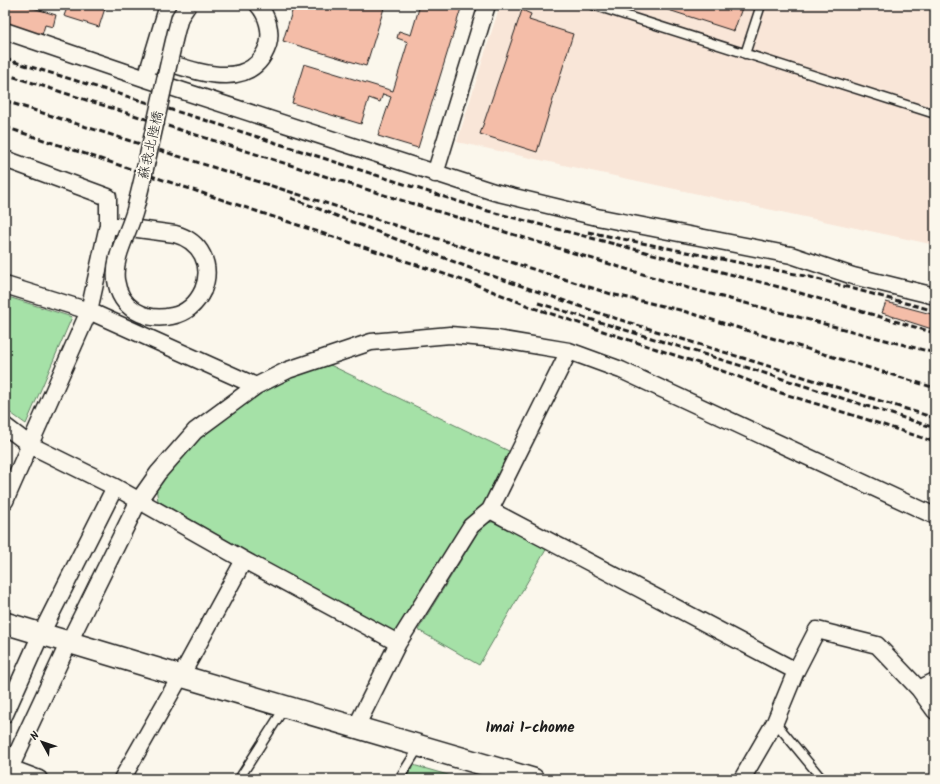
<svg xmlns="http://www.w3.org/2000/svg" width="940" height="784" font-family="Kalam,'Klee One',sans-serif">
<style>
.built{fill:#f9e6d8}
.green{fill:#a5e1a7;stroke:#607e62}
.building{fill:#f4bda8;stroke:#1c1c1c}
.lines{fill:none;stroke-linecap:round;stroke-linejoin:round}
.service-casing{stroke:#1c1c1c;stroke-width:11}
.minor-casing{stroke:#1c1c1c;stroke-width:19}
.tertiary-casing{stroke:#1c1c1c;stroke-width:24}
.service{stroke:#fbf7ec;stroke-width:8}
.minor{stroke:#fbf7ec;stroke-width:16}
.tertiary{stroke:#fbf7ec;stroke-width:21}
.rail{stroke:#1c1c1c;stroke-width:3;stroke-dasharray:6 3;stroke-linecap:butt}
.minor-bridge-casing{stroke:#1c1c1c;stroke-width:19;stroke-linecap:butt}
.minor-bridge{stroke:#fbf7ec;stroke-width:16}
.labels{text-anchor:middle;stroke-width:4;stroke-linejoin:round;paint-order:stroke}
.street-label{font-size:14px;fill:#1c1c1c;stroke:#fbf7ec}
.neighbourhood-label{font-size:15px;font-weight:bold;fill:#1c1c1c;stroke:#fbf7ec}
</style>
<rect width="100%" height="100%" fill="#fbf7ec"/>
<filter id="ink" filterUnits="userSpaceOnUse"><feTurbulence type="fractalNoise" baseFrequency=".025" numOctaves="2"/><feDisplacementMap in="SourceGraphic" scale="8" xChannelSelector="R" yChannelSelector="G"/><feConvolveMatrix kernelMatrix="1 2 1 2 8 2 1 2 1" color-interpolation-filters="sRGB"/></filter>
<g filter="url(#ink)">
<path class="built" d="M500 5H935V245L457 142Z"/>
<path class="green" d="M5 296 72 317 26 424 5 409Z
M326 363 513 453 491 494 465 530 399 637 158 501 156 487 190 444 250 393Z
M496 521 547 548 479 665 418 630 483 524Z
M413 765 462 779H405Z"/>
<path class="building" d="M6 5H23L56 15 53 27 45 25 42 35 5 24Z
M68 5H106L99 27 64 16Z
M294 5H385L366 66 283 41Z
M420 5H462L418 148 378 136 391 97 383 94 380 102 369 98 361 124 292 103 304 64 393 91 408 42 397 38 399 31 411 35Z
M653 5H743L734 31Z
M522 10 531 14 529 20 573 34 537 152 480 134Z
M886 302 935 315V330L882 313Z"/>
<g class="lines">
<g class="service-casing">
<path id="service" d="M593 5 935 114
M745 54 761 5
M775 722 822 779
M239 779 285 707
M399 779 419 747"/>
</g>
<g class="minor-casing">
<path id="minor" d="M5 31 146 79 494 192 597 217 791 255 853 276 935 296
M152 58C189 68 250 97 268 45 272 31 267 15 258 5
M149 68 168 5
M5 159 108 197V225L89 311 5 501
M435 174 487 5
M108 225 175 234C201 241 213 265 203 290
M5 285 89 311 256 386
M5 426 30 445 115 487 244 560 398 643
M490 510 796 671
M919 689 935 711
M5 714 41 634 115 487
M356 727 398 643 471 526 490 510 569 351
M10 768 39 779
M5 779 69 642 139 500 158 473 195 431 256 386 288 370 371 342 450 335 497 339 569 351 621 370 935 516
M122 779 188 663 244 560
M742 779 775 722 796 671 817 630 877 645 919 689 935 681"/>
</g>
<g class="tertiary-casing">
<path id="tertiary" d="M5 623 181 676 533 779"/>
</g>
<use href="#service" class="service"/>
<use href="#minor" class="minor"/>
<use href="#tertiary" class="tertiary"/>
<path class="rail" d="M5 59 211 122 488 211 783 288 935 333
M5 74 381 194 688 288 935 353
M5 101 611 294 680 310 935 388
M5 127 477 285 531 307 734 375 778 392 862 418 935 442
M291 198 470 268 605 315 935 418
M588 232 810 277 935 311
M538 303 758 371 935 428"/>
<g class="minor-bridge-casing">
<path id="minor-bridge" d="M188 5 180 17 176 32C162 91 150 151 135 210 129 233 113 256 116 280 120 309 146 322 172 316 187 313 197 303 203 290"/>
</g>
<use href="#minor-bridge" class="minor-bridge"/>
</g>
</g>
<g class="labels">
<g class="street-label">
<text transform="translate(150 145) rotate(-77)" y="5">蘇我北陸橋</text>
</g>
<g class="neighbourhood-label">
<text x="530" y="732">Imai 1-chome</text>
</g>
</g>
<rect width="940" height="784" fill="none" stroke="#fbf7ec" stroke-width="20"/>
<rect x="10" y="10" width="920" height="764" fill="none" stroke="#1c1c1c" stroke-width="1.5" filter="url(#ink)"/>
<g transform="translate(42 742) rotate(310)" stroke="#fbf7ec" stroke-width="3" paint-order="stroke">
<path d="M0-3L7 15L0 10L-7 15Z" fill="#1c1c1c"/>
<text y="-6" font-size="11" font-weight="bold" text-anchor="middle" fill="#1c1c1c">N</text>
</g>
</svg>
